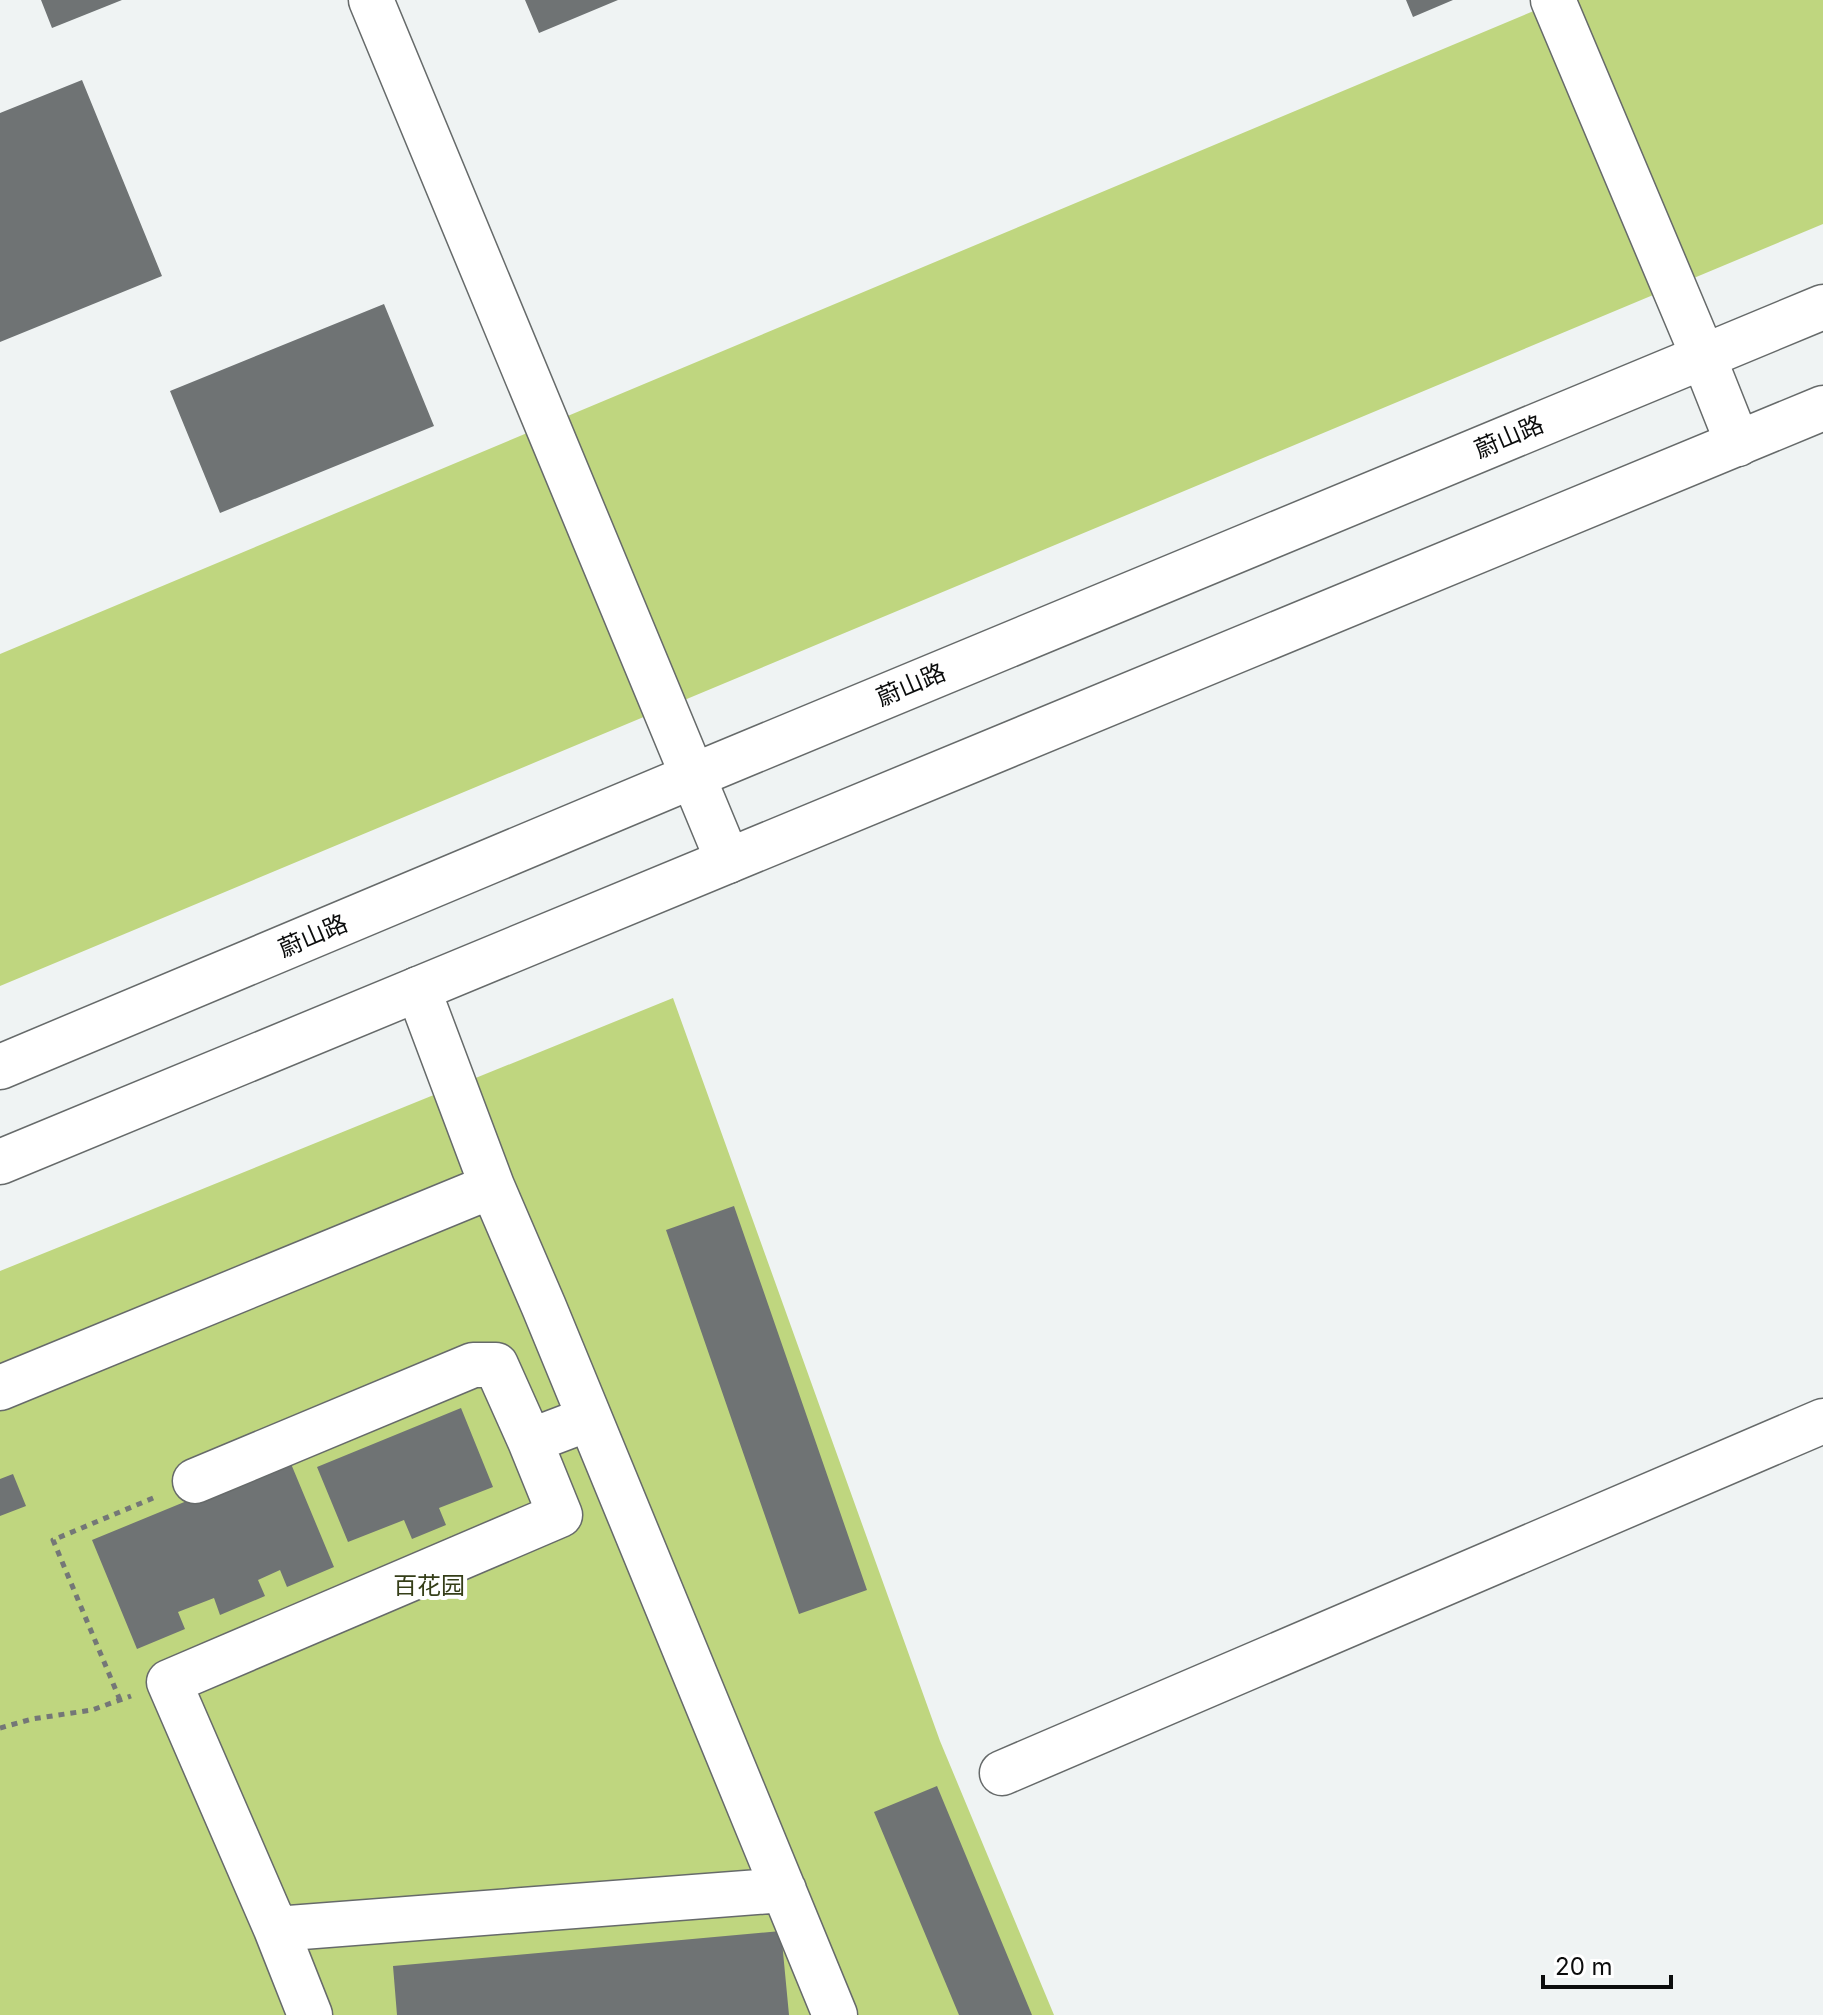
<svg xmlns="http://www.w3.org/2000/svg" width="1823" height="2015" font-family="Inter,'Noto Sans SC',sans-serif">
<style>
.green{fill:#bfd67f}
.building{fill:#6f7374}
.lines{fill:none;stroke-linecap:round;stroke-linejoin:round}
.minor-casing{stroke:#666a6a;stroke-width:47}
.major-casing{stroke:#666a6a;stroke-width:47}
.path{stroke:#747777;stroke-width:5;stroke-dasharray:6 6;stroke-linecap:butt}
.minor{stroke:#fff;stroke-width:44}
.major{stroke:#fff;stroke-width:44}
.labels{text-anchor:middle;stroke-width:8;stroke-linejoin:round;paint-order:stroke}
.street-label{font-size:24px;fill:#0b0c0c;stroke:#fff}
.park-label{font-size:24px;fill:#353e18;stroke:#fff}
</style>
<rect width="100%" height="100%" fill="#eff3f3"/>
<path class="green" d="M1560 0H1823V224L0 986V654Z
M673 998 940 1741 1054 2015H0V1271Z"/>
<path class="building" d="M41 0H122L52 28Z
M525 0H618L539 33Z
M1406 0H1453L1413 17Z
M82 80 162 276 0 342V113Z
M384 304 434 426 220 513 170 391Z
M734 1206 867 1590 799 1614 666 1230Z
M461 1408 493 1487 439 1508 446 1525 412 1539 404 1520 348 1542 317 1467Z
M289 1459 334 1567 287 1587 280 1570 258 1580 265 1596 220 1615 214 1598 178 1612 185 1629 137 1649 92 1540Z
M13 1474 26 1506 0 1516V1479Z
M937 1786 1032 2015H959L874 1812Z
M781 1931 789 2015H397L393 1966Z"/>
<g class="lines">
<g class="minor-casing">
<path id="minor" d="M371 0 728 861
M1553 0 1703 356 1738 444
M418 989 492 1186 544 1307 835 2015
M0 1388 492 1186
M195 1481 473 1365H496L530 1441
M1002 1773 1823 1421
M276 1929 784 1890
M310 2015 276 1929 169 1682 560 1515 530 1441 588 1419"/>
</g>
<g class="major-casing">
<path id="major" d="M0 1067 693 776 1823 307
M0 1162 1823 408"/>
</g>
<path class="path" d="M120 1700 53 1540 158 1496
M0 1728 32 1719 92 1710 131 1696"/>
<use href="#minor" class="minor"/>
<use href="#major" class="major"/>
</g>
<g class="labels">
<g class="street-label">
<text transform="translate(1509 437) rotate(-23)" y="8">蔚山路</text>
<text transform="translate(911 685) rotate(-23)" y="8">蔚山路</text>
<text transform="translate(313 936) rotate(-23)" y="8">蔚山路</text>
</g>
<g class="park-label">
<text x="429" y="1594">百花园</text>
</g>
</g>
<path d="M1543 1975v12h128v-12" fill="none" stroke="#0b0c0c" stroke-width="4"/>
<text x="1555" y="1975" font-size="24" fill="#0b0c0c" stroke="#ffffff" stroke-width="6" paint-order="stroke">20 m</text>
</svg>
